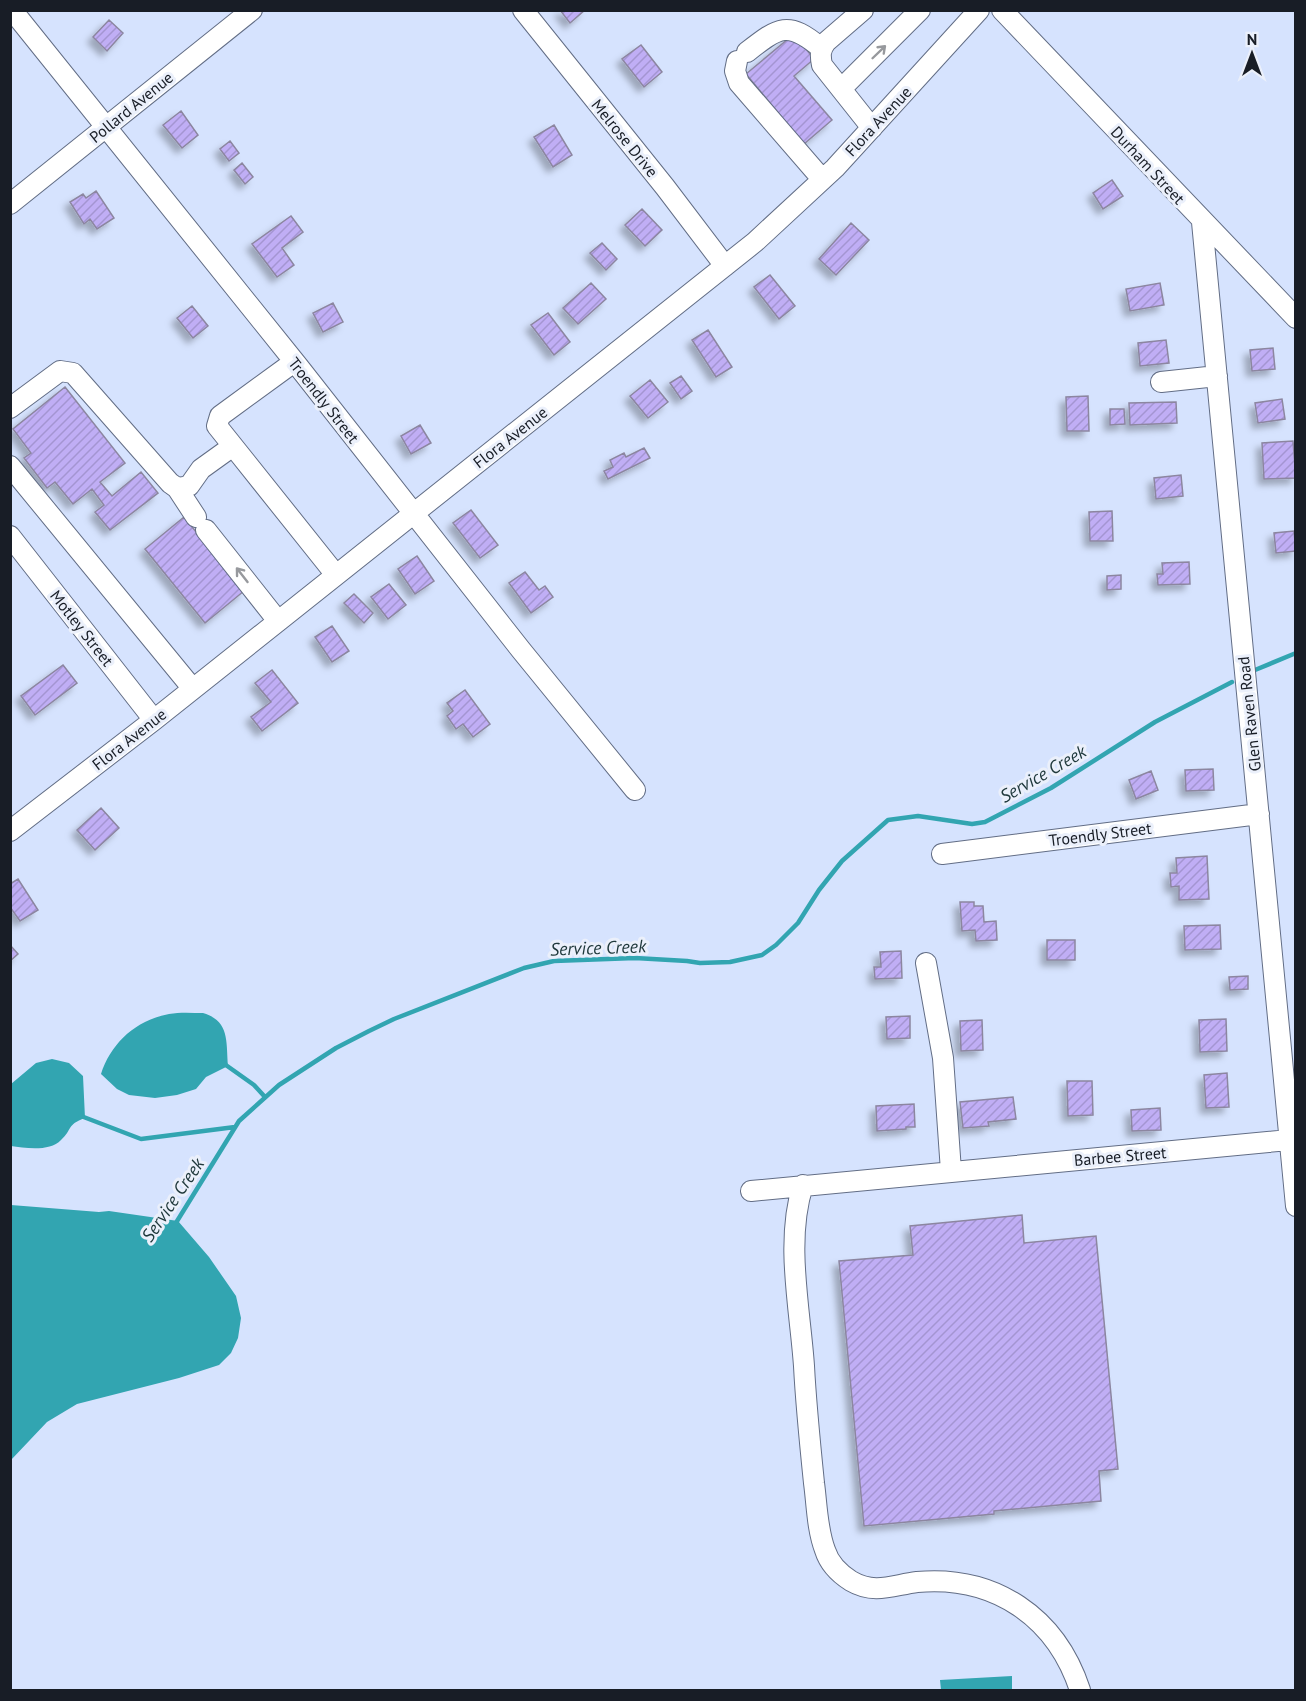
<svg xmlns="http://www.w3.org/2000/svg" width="1306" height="1701" font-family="'PT Sans',sans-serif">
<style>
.water{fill:#32a5b1}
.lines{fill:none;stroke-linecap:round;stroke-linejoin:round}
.stream{stroke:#32a5b1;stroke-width:4.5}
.building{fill:url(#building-hatch);stroke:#8c86a0;stroke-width:1.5;filter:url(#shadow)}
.minor-casing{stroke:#626d85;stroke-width:22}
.minor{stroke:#fff;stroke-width:20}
.oneway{stroke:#97999d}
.labels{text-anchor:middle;stroke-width:6;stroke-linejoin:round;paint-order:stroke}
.street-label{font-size:16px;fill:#181d26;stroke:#ebf0fb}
.water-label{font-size:18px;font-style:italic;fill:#20393c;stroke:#ebf0fb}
</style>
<defs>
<pattern id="building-hatch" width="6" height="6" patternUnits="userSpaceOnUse" patternTransform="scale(1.5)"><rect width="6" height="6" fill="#c0aef5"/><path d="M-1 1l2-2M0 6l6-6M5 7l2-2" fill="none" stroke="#a495d2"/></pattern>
<filter id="shadow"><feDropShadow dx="-5.5" dy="5.5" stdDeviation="3" flood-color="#0004"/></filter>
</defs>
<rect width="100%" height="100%" fill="#d6e3fe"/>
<path class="water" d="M203 1013C230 1021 226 1042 228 1066L206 1077 196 1089 177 1095 155 1098 129 1095 117 1089 101 1074C111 1043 136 1020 169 1014 180 1012 192 1013 203 1013Z
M52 1059 69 1063 83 1076 85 1118C66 1125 73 1129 61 1140 50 1152 25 1148 11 1146V1084L36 1063Z
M11 1205 99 1212 109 1211 178 1221 209 1257 236 1296 241 1318 238 1338 231 1353 219 1365 179 1378 77 1404 47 1422 11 1460Z
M1012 1676V1690H941L940 1680Z"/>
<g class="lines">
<path class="stream" d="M1255 670 1296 653
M223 1063 254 1085 265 1097
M81 1116 141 1139 235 1127
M174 1226 239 1121 279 1085 336 1048 369 1031 394 1019 524 968 554 961 635 958 687 961 700 963 730 962 762 955 776 945 798 923 819 890 842 861 888 820 918 816 972 824 985 822 1051 788 1155 722 1232 682"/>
</g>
<path class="building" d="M560 10H585L570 23Z
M109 20 123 33 107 51 93 37Z
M794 34 814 59 794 76 832 120 804 144 746 74Z
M641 45 662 72 644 87 622 59Z
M181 111 198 135 182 148 163 125Z
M554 125 572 155 553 167 534 137Z
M230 141 239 153 229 161 220 149Z
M242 163 253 177 245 184 234 170Z
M1112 180 1123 196 1103 209 1093 193Z
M96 191 114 218 97 229 90 219 84 224 70 202 83 194 86 198Z
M642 209 662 230 645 246 625 225Z
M291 216 303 232 282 248 294 265 277 277 252 244Z
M851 223 869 240 836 275 819 259Z
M602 243 617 259 606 270 590 253Z
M770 275 795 306 779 319 754 287Z
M591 283 606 299 578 324 563 308Z
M1160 283 1164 305 1130 311 1126 289Z
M333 303 343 322 323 332 313 313Z
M192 306 208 326 193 338 177 318Z
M548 313 570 342 554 355 531 325Z
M708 330 732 367 716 377 692 340Z
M1166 340 1169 363 1140 366 1138 343Z
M1273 348 1275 369 1252 371 1250 350Z
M681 376 692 391 681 399 670 383Z
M650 380 668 402 648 418 630 396Z
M65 387 125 463 100 482 112 496 141 472 158 493 110 530 95 512 104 505 92 489 73 504 55 482 47 488 24 458 31 453 13 429Z
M1088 396 1089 431H1067L1066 397Z
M1282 399 1285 419 1258 423 1255 403Z
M1176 402 1177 423 1130 425 1129 403Z
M1110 409H1124L1125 424 1110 425Z
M420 425 431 443 411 454 401 436Z
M1293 441 1296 478 1264 479 1262 443Z
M644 448 650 458 608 479 604 471 613 467 610 460 624 453 626 457Z
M1181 475 1183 496 1156 499 1154 478Z
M471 510 498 545 480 558 453 523Z
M1112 511 1113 541H1090L1089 512Z
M184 517 244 591 205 623 145 549Z
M1294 531 1296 551 1276 553 1274 533Z
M417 556 434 581 415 594 398 569Z
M1189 562 1190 584 1158 585 1157 574H1163L1162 563Z
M525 572 539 590 545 586 553 597 531 613 509 583Z
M1121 575V589L1107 590V576Z
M389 584 406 605 388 619 371 597Z
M354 594 373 613 364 623 344 603Z
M332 626 349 651 332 662 315 637Z
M63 665 77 683 35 715 21 696Z
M272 670 298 703 262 731 251 717 271 702 255 683Z
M465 690 490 724 473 737 463 724 456 729 447 716 453 711 447 703Z
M1213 769 1214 790 1186 791 1185 770Z
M1151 771 1158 790 1136 799 1129 780Z
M101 808 119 828 95 850 77 830Z
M1207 856 1209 899 1179 900V886L1171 887 1170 873H1177L1176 858Z
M18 879 38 910 20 921 10 907V884Z
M960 902H974V906H983L984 922 996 921 997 940 976 941 975 930 962 931Z
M1220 925 1221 949 1185 950 1184 926Z
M1047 940H1075V960H1047Z
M10 945 18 954 10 961Z
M901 951 902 978 875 979 874 967H881L880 952Z
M1248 976V989L1230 990 1229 977Z
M910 1016V1038L887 1039 886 1017Z
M1226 1019 1227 1051 1200 1052 1199 1020Z
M982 1020 983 1050 961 1051 960 1021Z
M1227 1073 1229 1107 1206 1108 1204 1075Z
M1067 1081H1092L1093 1115 1068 1116Z
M1013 1097 1016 1119 988 1122 989 1126 963 1128 960 1102Z
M914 1104 915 1127H906V1129L877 1131 876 1106Z
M1160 1108 1161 1130 1132 1131 1131 1110Z
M1022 1215 1024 1243 1096 1236 1118 1469 1099 1471 1101 1501 994 1511V1514L864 1526 839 1261 913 1255 910 1226Z"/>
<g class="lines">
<g class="minor-casing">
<path id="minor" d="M12 10 298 366 521 650 635 790
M523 10 665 187 725 266
M863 10 826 42C820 50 820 55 822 65L872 128
M1002 10 1296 318
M747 52C779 27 788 20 821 48
M737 61 735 71 739 83 822 179
M841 89 920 10
M10 204 252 10
M1202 222 1296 1206
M1161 382 1217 376
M10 408 60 371 73 373 170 483 177 488 189 486 201 469 233 446 217 426 220 416 294 362
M233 446 336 575
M10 466 193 689
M177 488 196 517
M206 530 278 621
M10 536 154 720
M10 831 154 720 755 242 835 168 979 10
M942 854 1259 814
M926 963 943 1058 951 1171
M803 1185C785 1241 800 1308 804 1366 806 1405 810 1444 814 1483 817 1505 817 1529 825 1550 829 1563 840 1574 851 1581 875 1595 893 1585 917 1582 995 1575 1056 1617 1080 1690
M751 1191 1289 1140"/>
</g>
<use href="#minor" class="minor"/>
</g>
<defs><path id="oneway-shaft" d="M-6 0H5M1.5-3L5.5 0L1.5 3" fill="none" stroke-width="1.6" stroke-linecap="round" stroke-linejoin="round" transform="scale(1.5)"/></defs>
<g class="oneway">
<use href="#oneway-shaft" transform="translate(879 52) rotate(-44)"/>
<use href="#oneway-shaft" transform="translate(242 575) rotate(-128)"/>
</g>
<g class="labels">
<g class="street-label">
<text transform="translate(131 107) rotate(-39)" y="6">Pollard Avenue</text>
<text transform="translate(878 121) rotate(-47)" y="6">Flora Avenue</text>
<text transform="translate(625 138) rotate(51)" y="6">Melrose Drive</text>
<text transform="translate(1148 165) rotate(47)" y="6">Durham Street</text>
<text transform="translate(324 400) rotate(52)" y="6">Troendly Street</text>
<text transform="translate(510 437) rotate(-38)" y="6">Flora Avenue</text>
<text transform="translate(82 628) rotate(52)" y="6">Motley Street</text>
<text transform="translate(1249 714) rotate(-96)" y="6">Glen Raven Road</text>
<text transform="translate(129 739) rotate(-38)" y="6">Flora Avenue</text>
<text transform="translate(1100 834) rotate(-7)" y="6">Troendly Street</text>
<text transform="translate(1120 1156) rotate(-5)" y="6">Barbee Street</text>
</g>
<g class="water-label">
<text transform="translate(1043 774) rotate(-30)" y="6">Service Creek</text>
<text transform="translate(598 948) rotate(-2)" y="6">Service Creek</text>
<text transform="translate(173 1200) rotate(-56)" y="6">Service Creek</text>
</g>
</g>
<rect width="1306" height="1701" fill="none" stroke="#181d26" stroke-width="24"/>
<g transform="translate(1252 54)" stroke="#ebf0fb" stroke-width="4.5" paint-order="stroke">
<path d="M0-4.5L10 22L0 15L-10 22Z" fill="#181d26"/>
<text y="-9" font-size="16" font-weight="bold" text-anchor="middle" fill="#181d26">N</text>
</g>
</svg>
